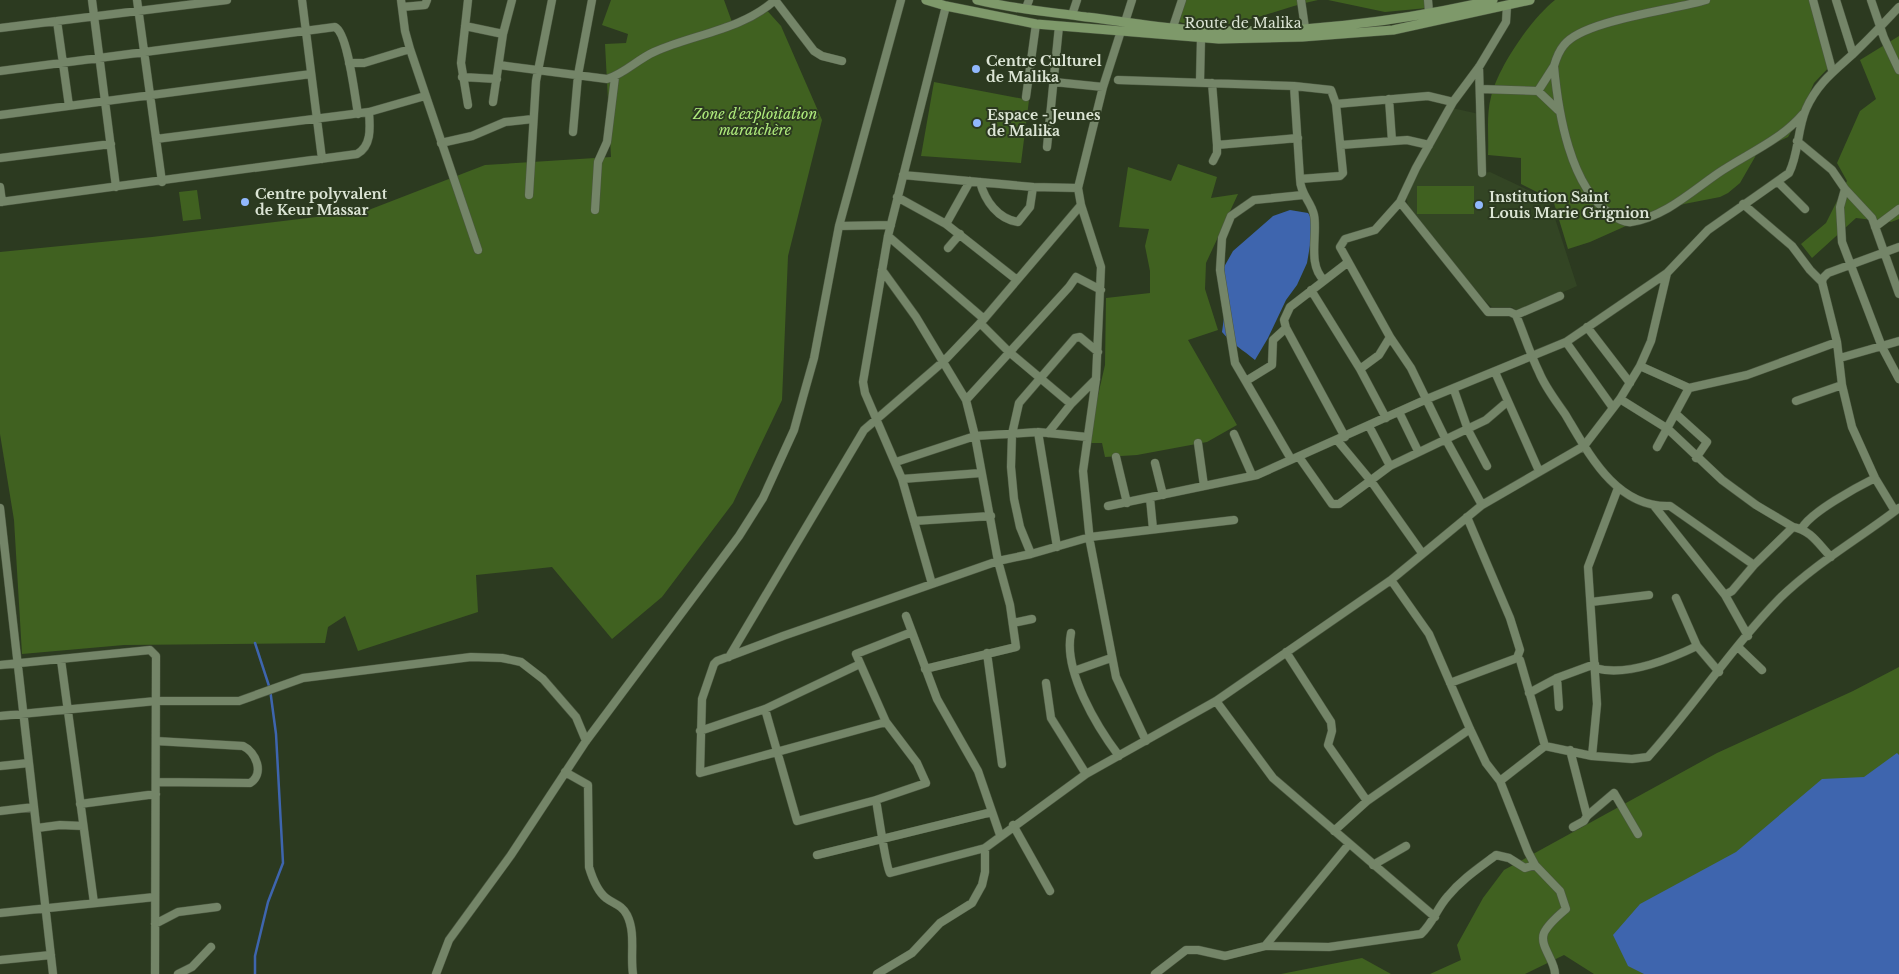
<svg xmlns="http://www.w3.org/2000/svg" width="1899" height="974" font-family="'Libre Baskerville',serif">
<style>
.built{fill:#334524}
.green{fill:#406120}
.water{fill:#3e65ae}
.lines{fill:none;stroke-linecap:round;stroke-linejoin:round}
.stream{stroke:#3e65ae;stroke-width:2.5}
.minor-casing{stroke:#4c5841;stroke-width:9}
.major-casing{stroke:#4c5841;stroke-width:10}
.minor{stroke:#748568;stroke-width:8}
.major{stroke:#7e996a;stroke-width:9}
.poi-dot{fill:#91b8fd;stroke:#2c3a20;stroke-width:2}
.labels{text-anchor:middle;stroke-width:4;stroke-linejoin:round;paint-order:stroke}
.street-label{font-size:14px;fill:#dce5d5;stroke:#2c3a20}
.poi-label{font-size:14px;font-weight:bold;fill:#dce5d5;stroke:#2c3a20;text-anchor:start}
.park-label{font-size:14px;font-style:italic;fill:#afeb7c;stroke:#2c3a20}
</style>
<rect width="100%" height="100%" fill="#2c3a20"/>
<path class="built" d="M1452 108 1479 114 1477 174 1490 172 1549 200 1577 286 1518 312 1512 307H1492L1483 299 1409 210 1406 196 1416 172Z"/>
<path class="green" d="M611 0H724L732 22 763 6 781 26 822 120 788 256 782 400 733 503 662 597 612 639 552 567 476 575 478 612 358 651 345 616 328 627 325 643 124 645 22 654 14 520 0 434V252L152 237 366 211 485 165 611 157 605 44 626 43 628 34 602 25Z
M1186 0H1318C1272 9 1227 36 1179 22Z
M1328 0H1428L1427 8 1385 12Z
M1555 0H1816L1834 62 1814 83 1797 122 1788 137 1759 150 1740 183 1728 193 1720 197 1684 204 1655 213 1590 242 1568 249 1553 200 1521 184V158L1488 155C1489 137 1486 115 1491 97 1498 67 1531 19 1555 0Z
M1899 36V219L1891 222 1856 218 1812 258 1801 244 1826 223 1847 181 1837 163 1860 111 1876 99 1860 60Z
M934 82 1029 100 1021 163 921 156Z
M1178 164 1217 177 1211 198 1238 194 1206 263 1205 289 1218 330 1188 340 1237 425 1207 442 1137 455 1105 457 1102 443H1087L1105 365 1106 298 1150 293V271L1145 246 1149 229 1119 227 1128 167 1171 181Z
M1417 186H1474V214H1417Z
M197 190 201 219 183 221 179 192Z
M1899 667V974H1594L1564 955 1525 974H1430L1461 960 1457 945 1483 898 1504 870 1717 753 1853 691Z
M1362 958 1391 974H1281Z"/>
<path class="water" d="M1290 210 1308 213 1314 222 1307 263 1297 285 1286 300 1268 338 1255 360C1243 350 1232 344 1222 332L1225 310 1224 267 1233 251 1273 216Z
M1897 753 1899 755V974H1644L1628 966 1613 935 1640 904 1736 852 1822 779 1864 777Z"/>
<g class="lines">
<path class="stream" d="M255 643 270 689 276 734 283 863 268 902 255 956V974"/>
<g class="minor-casing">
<path id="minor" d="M92 0 116 187
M137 0 162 182
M302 0 322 159
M401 0 405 31 410 49 478 250
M468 0 461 63 468 105
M775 0 814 51 822 56 842 61
M1301 0 1305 28
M1428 0 1429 12
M1706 0C1674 10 1583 20 1564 45 1559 51 1556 59 1554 66 1558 111 1570 188 1611 214 1616 218 1625 223 1631 222 1664 217 1691 192 1717 174 1746 154 1780 141 1803 114
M1813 0 1832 70
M1836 0 1853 54
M1871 0 1884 38 1899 70
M402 7 425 5 427 0
M1026 8 1029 0
M1072 15 1077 0
M57 21 69 106
M1125 22 1132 0
M465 26 503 34
M1173 27 1182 0
M0 28 227 0
M1121 31 1103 87 1078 188 1081 205 1101 267 1096 379 1083 471 1090 542 1116 677 1146 741
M349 63H364L410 49
M499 65 607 79C624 74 638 59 654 52 694 34 742 30 775 0
M1479 67 1482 173
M0 71 335 27C348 33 355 98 358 114
M462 77 497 79
M1118 80 1294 86 1331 90 1336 104 1343 173 1340 176 1300 179C1300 194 1311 201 1314 215 1318 234 1307 265 1324 280
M1054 82 1103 87
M1200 82 1201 38
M1212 83 1217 145V153L1213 161
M1294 86 1300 179
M1480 89 1538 91 1558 110
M1538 91 1554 66
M1026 97 1036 24
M1389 99 1392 141
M493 102 503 34 512 0
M1336 104 1428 96 1453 102
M0 115 311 74
M573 132 578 75 592 0
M156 139 369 112 425 96
M1797 141 1832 170 1845 189 1872 218 1899 294
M441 143 472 136 505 122 533 119
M1217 145 1298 138
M1341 145 1407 140 1429 145
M1047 147 1059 26
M0 158 111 144
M903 175 1033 187 1078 188
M980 182C985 201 998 219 1018 222L1030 207 1033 187
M1778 182 1805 209
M0 187 2 202
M1845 189 1840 207 1842 242 1882 347 1899 379
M529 195 536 81 552 0
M897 197 946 224 1017 280
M0 202 357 154C372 146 370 127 369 112
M1400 202 1488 312H1510L1516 315C1524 334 1530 354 1539 372 1545 387 1556 401 1565 414 1589 454 1616 508 1670 506L1754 565
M1743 204 1792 246 1810 270 1822 282
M595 210 598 162 607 142 615 77
M946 224 970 181
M839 226 891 225
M1875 227 1899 209
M888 236 984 319
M948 248 960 234
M882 270 916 317 966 400 975 436 998 561 1010 605 1016 647 925 669
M1311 290 1360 369 1386 418
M1516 315 1560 296
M980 323 1008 351 1071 404
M1587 327 1630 383
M1566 342 1613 408
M1840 358 1899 341
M1640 366 1689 388 1747 375 1837 342
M1360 369 1379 355 1390 337
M1495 372 1539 471
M1246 381 1272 365 1273 340 1286 328
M1454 390 1468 430 1487 466
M1620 399 1668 429 1722 480 1756 505 1793 527C1811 530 1819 545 1831 557
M966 400 1069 287 1076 277 1101 290
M1796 401 1842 385
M1399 412 1418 451
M1676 414 1707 442 1696 458
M1369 426 1390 466
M1038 432 1057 547
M1048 433 1071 404 1096 379
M1234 434 1252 475
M1345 437 1286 328 1284 320 1290 307 1347 263
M1337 440 1371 481 1422 553
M1198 443 1204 486
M1657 447 1689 388
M1116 457 1127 503
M1299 457 1332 504H1339L1390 466 1486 420 1507 402
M1291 459 1235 363 1220 270 1222 238 1231 216 1254 200 1303 195
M896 462 975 436 1038 432 1087 437
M1155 463 1163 495
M902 479 981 473
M1150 498 1153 529
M1482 505 1445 438 1411 368 1390 337 1340 247 1345 239 1375 230 1400 202 1416 168 1453 102 1479 67 1506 22 1507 6
M1108 506 1257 475 1427 399 1566 342 1667 273
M1655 507 1725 595 1732 591 1754 565 1793 527
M0 508 53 974
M1895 511 1875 478 1852 427 1842 385 1837 342 1822 282 1823 278 1828 273 1899 247
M1467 517 1510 618 1520 650 1517 658
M914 521 991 516
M1802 528C1811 512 1857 487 1875 478
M1031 554 1020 527 1014 499 1011 467 1012 434 1019 403 1075 338 1080 337 1098 352
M1391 580 1429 634 1470 729 1486 763 1500 781 1528 852 1535 865 1560 891 1566 909C1559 915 1548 924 1544 933 1539 946 1555 960 1555 974
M932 584 902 479 865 393 863 382 888 236 946 6
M1725 595 1748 636
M1676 598 1697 646 1719 672
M1591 602 1649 595
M906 616 937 699 978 771 1000 835
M1013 623 1032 619
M1071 633C1063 671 1097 727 1119 756
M1738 647 1762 670
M1286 652 1331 722 1332 731 1328 745 1367 801
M987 653 1002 764
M729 657 864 430 944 361 984 319 1081 205
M61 660 94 903
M0 665 150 650 156 656 155 974
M1595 668C1625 677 1670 659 1697 646
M1074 671 1111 658
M1557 678 1559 707
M1046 683 1051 718 1086 774
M1450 683 1517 658 1520 660 1545 746
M1529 693 1557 678 1595 664
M1216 701 1273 778 1435 917
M765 709 797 821 876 800 926 783 917 763 886 722 856 654 912 632
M0 716 156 701H239L303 678 471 657 502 658 521 662 543 679 576 717 586 741
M886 722 700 773 702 699 714 664 717 661 783 636 998 561 1031 554 1090 537 1234 520
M700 731 765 709 860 664
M1570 750 1587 816
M1592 756 1597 704 1588 567 1618 488
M0 766 29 763
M565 772 588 785 589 867C592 877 597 891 606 898 614 904 622 905 627 915 636 933 630 955 633 974
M1500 781 1545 746 1592 756 1632 759 1648 757C1694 706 1732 647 1780 598 1816 563 1860 538 1899 508
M156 782 250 783C265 774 256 752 243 746L156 741
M876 800C878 811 886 868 890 873L985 848 1086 774 1216 701 1391 580 1482 505 1584 446 1620 399 1640 366 1651 341 1667 273 1708 230 1789 173C1799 153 1797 130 1806 109 1817 84 1833 72 1853 54 1869 39 1884 23 1899 7
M80 804 156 794
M0 811 34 807
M1013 825 1050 891
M1573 827 1584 821 1587 816 1614 793 1638 834
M37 828 60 825 83 826
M1334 831 1367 801 1470 729
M817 855 992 812
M1373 865 1406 846
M0 913 155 897
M155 924 178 912 217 907
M1265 946 1329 947 1421 934C1433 923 1437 908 1448 896 1462 879 1479 868 1496 855L1509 858 1525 868 1535 865
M0 960 51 955
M178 974 192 967 211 947
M436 974 449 940 511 855 586 741 739 536 763 498 794 430 803 397 814 358 839 226 901 0
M877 974 912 953 940 923 972 903 982 885 985 872V848
M1155 974 1186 950H1198L1225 956 1265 946 1349 844"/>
</g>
<g class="major-casing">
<path id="major" d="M926 0 946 6 1036 24 1219 39 1302 37 1393 30 1530 0
M977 0C1013 9 1050 12 1086 17 1122 21 1159 28 1196 30 1291 35 1400 22 1493 0"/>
</g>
<use href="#minor" class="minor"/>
<use href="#major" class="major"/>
</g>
<g class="poi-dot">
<circle cx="976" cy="69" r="5"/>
<circle cx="977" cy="123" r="5"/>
<circle cx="245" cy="202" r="5"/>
<circle cx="1479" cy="205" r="5"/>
</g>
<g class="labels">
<g class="street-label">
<text x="1243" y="28">Route de Malika</text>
</g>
<g class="poi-label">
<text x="986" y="66">Centre Culturel<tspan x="986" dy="16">de Malika</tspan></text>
<text x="987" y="120">Espace - Jeunes<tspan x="987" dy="16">de Malika</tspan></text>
<text x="255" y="199">Centre polyvalent<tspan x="255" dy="16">de Keur Massar</tspan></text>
<text x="1489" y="202">Institution Saint<tspan x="1489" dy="16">Louis Marie Grignion</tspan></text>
</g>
<g class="park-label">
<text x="755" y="119">Zone d'exploitation<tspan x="755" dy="16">maraichère</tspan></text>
</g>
</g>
</svg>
